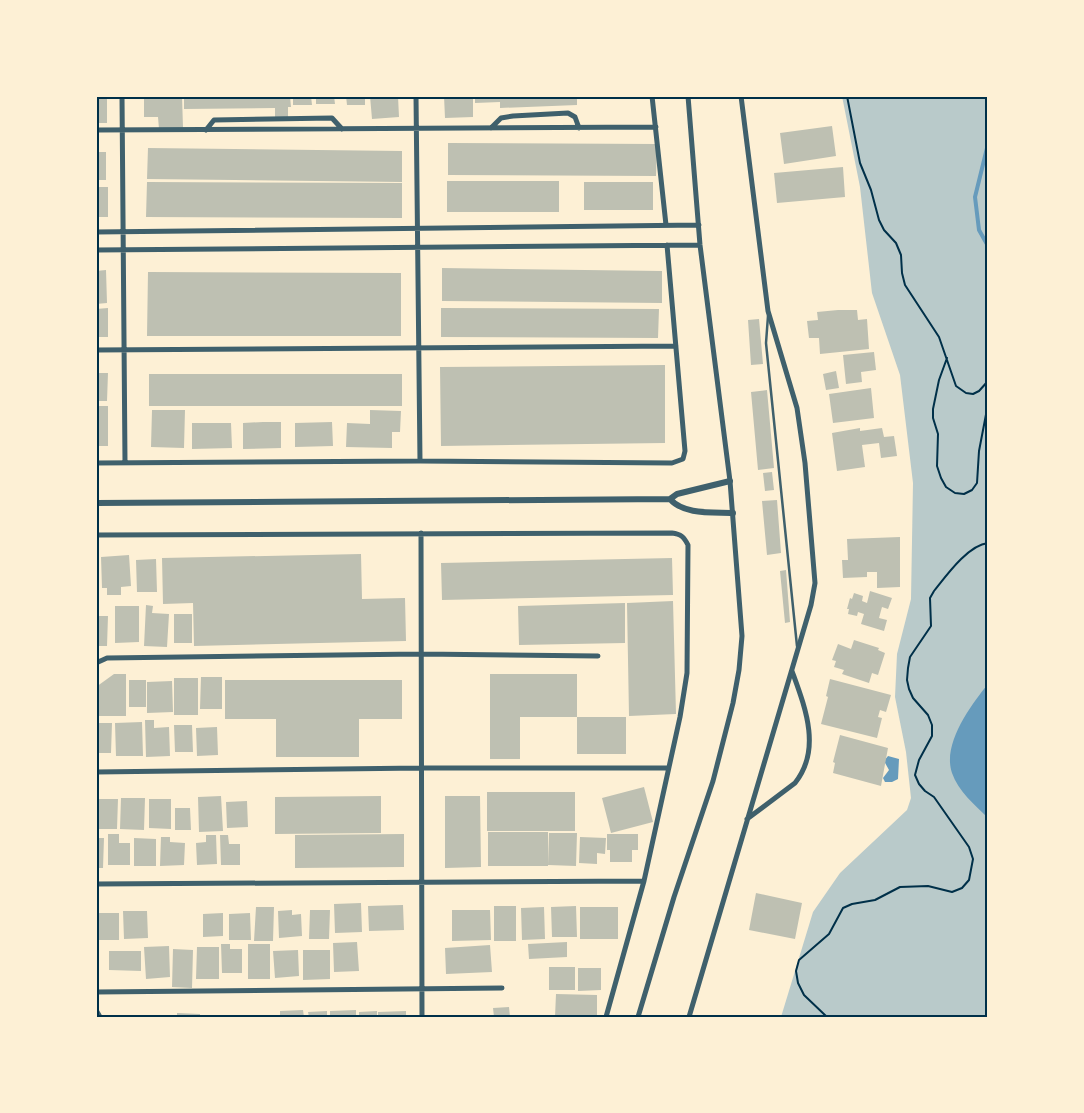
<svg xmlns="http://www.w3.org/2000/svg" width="1084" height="1113" font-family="'Space Grotesk',sans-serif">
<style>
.green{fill:#b9caca}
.water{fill:#669bbc}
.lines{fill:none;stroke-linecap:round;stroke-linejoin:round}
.stream{stroke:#669bbc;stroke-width:4}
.building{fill:#bec0b2}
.path{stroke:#003049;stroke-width:2}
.service{stroke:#3f606c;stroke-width:2.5}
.minor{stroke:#3f606c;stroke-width:5}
.tertiary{stroke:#3f606c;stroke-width:6}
.neatline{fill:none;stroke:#003049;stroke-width:2}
</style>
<rect width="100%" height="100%" fill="#fdf0d5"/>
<path class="green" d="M842 96H988V1017H781L813 912 840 873 907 810 911 798 906 752 895 697 897 654 911 599 913 483 900 375 872 293 860 187Z"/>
<path class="water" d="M988 684V818C975 805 958 791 952 773 942 744 971 705 988 684Z
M888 756 899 759 898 779 892 782H885L883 778 889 770 884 761Z"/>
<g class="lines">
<path class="stream" d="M988 144 975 197 979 230 988 246"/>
</g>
<path class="building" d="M96 96H107V123H96Z
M144 96H182L183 128 159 129 158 117H144Z
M184 96H290L291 107H288V118H275V108L184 109Z
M293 96H311L312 105H293Z
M316 96H334L335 104H316Z
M346 96H365V105H347Z
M370 96H398L399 117 372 119Z
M444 96H473V117L445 118Z
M475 96H577V105L500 108V102L475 103Z
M832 126 836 156 784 164 780 133Z
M448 143 657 144 656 176 448 175Z
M148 148 402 151V182L147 179Z
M96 152H106V180H96Z
M843 167 845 197 777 203 774 173Z
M447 181H559V212H447Z
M147 182 402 183V218L146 217Z
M584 182H653V210H584Z
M96 187H108V217H96Z
M442 268 662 271V303L442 301Z
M106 270 107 303 96 304V271Z
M148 272 401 273V336H147Z
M108 308V337H96V309Z
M441 308 659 309 658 338 441 337Z
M838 310H857L858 320 867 319 869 349 820 354 819 338H809L807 321 818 320 817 312Z
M759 319 763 364 751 365 748 320Z
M874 352 876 370 861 372 862 382 846 384 843 355Z
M665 365V443L441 446 440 367Z
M836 371 839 388 826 390 823 374Z
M96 373H108L107 401H96Z
M149 374H402V406H149Z
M871 388 874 418 833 423 829 394Z
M767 390 774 468 758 470 751 392Z
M96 406H108V446H96Z
M152 410H185L184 448 151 447Z
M370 410 401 411 400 432H392V448L346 447 347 423 370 424Z
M263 422H281V448L243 449V423Z
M332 422 333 446 295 447V423Z
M192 423H231L232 448 192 449Z
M860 428V431L882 428 884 437 894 436 897 456 881 458 879 443 862 445 865 467 837 471 832 433Z
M772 472 774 490 765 491 763 473Z
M777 500 781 553 767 555 762 501Z
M900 537V587L877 588V572H867V577L843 578 842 560H848L847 539Z
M361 554 362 599 405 598 406 641 194 646 193 603 163 604 162 558Z
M129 555 131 586 121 587V595H107V588H102L101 557Z
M672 558 673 595 442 600 441 563Z
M96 559H98L99 592H96Z
M156 559 157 592H137L136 560Z
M786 570 790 622 785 623 780 571Z
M870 591 892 598 888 609 882 607 879 618 887 620 884 631 861 624 864 614 858 612 857 616 848 614 849 609H847L850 598 852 599 854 593 863 596 862 601 867 603Z
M673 601 676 714 629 716 627 603Z
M625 603V643L519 645 518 606Z
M146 605 153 606 152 613 169 614 167 647 144 646Z
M115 606H139V642L115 643Z
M174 614H192V643H174Z
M96 616H108L107 646H96Z
M854 640 879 648 878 650 885 653 878 675 872 673 869 683 842 674 844 670 834 667 836 661 832 660 838 644 851 649Z
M114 674H126V716H96V687Z
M490 674H577V717H520V759H490Z
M201 677H222V709H200Z
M174 678H198V715H174Z
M830 679 891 695 886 712 880 710 878 717 882 718 877 738 821 724 828 697 826 696Z
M129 680H146V707H129Z
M225 680H402V719H359V757H276V719H225Z
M172 681 173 712 147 713V682Z
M577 717H626V754H577Z
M145 720H154V728L169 727 170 756 146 757Z
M142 722 143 756H116L115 723Z
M96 723H112L111 753H96Z
M174 725H192L193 752H175Z
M217 727 218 755 197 756 196 728Z
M840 735 888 748 881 786 833 773 835 763 833 762Z
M644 787 653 822 611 833 602 798Z
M487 792H575V831H487Z
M221 796 223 831 199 832 198 797Z
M381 796V833L275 834V797Z
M445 796H480L481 867 445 868Z
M121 798H145L144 830 120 829Z
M96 799H118L117 829H96Z
M149 799H171V829L149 828Z
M247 801 248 827 227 828 226 802Z
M175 808H190L191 830H175Z
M488 832H548V866H488Z
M549 833H577L576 866 548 865Z
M108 834H119V843H130V865H108Z
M404 834V867L295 868V835Z
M607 834H638V850H632V862H610V850H607Z
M206 835H216L217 864 197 865 196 843 206 842Z
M220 835H228L229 844H240V865H221Z
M161 837H170V842L185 843 184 865 160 866Z
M580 837 606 838 605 854 597 853V864L579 863Z
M96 838H104L103 868H96Z
M134 838 156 839V866H134Z
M756 893 802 903 795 939 749 930Z
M361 903 362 932 335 933 334 904Z
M403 905 404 930 369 931 368 906Z
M494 906H516V941H494Z
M576 906 577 937H552L551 907Z
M256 907H274L273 941H254Z
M544 907 545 939 522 940 521 908Z
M580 907H618V939H580Z
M292 910V915L301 914 302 936 279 938 278 911Z
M310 910H330L329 939H309Z
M452 910H490L491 940 452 941Z
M123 911H147L148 938 124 939Z
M96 913H119V940H96Z
M223 913V936L203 937V914Z
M250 913 251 940H229V914Z
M357 942 359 971 334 972 333 943Z
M567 942V957L529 959 528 944Z
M221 944H230V949H242V973H222Z
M248 944H270V979H248Z
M490 945 492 972 446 974 445 948Z
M169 946 170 977 146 979 144 947Z
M197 947H219V979H196Z
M173 949 193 950 192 988 172 987Z
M298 950 299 976 275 978 273 951Z
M303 950H330V979L303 980Z
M109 951H141V971L109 970Z
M549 967H575V990H549Z
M578 968H601V990L578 991Z
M556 994 597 995V1017H555Z
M509 1007 510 1017H494L493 1008Z
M303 1010 304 1017H280V1011Z
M356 1010V1017H330V1011Z
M327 1011V1017H309L308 1012Z
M377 1011V1017H359V1012Z
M406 1011V1017H378V1012Z
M177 1013 200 1014V1017H177Z"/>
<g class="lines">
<path class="path" d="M847 96 860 163 871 190 879 220 884 230 896 243 901 255 902 273 905 285 939 337 956 386 966 393 973 394 979 391 988 381
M947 358 939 380 933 409V418L938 434 937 466 941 478 946 487 955 493 964 494 972 490 977 483 979 451 988 404
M827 1017 804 995 798 983 796 971 799 960 829 934 843 908 852 904 875 900 900 887 928 886 952 892 962 888 969 880 973 859 969 847 934 797 925 791 919 784 915 775 919 760 932 736V725L928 715 913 698 909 689 907 680 908 668 910 657 931 626 930 598 934 591C946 576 968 545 988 543"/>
<path class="service" d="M768 316 766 343 797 646"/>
<path class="minor" d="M122 96 125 462
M416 96 420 461
M652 96 666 225
M491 128 501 118 513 116 568 113 575 117 579 128
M96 130 656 127
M206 130 214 120 332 118 342 129
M96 232 699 225
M96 250 700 245
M96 350 676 346
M96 463 420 461 672 463 683 459 685 451 667 245
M421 533 422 1017
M96 535 672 533C681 534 684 537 688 545L687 673 680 717 644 881 606 1017
M96 663 107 658 420 654 598 656
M96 772 421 768H668
M747 819 795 783C822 749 805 707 792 671
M96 884 644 881
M96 992 502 988
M96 1010 100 1017
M638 1017 674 897 713 781 733 703 739 670 742 636 730 481 700 245 688 96
M689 1017 811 605 815 583 805 463 797 408 768 311 741 96"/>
<path class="tertiary" d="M670 499C684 515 712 512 733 513
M96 503 670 499 677 494 730 481"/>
</g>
<rect width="1084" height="1113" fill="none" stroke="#fdf0d5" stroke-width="195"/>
<rect x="98" y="98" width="888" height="918" class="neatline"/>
</svg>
